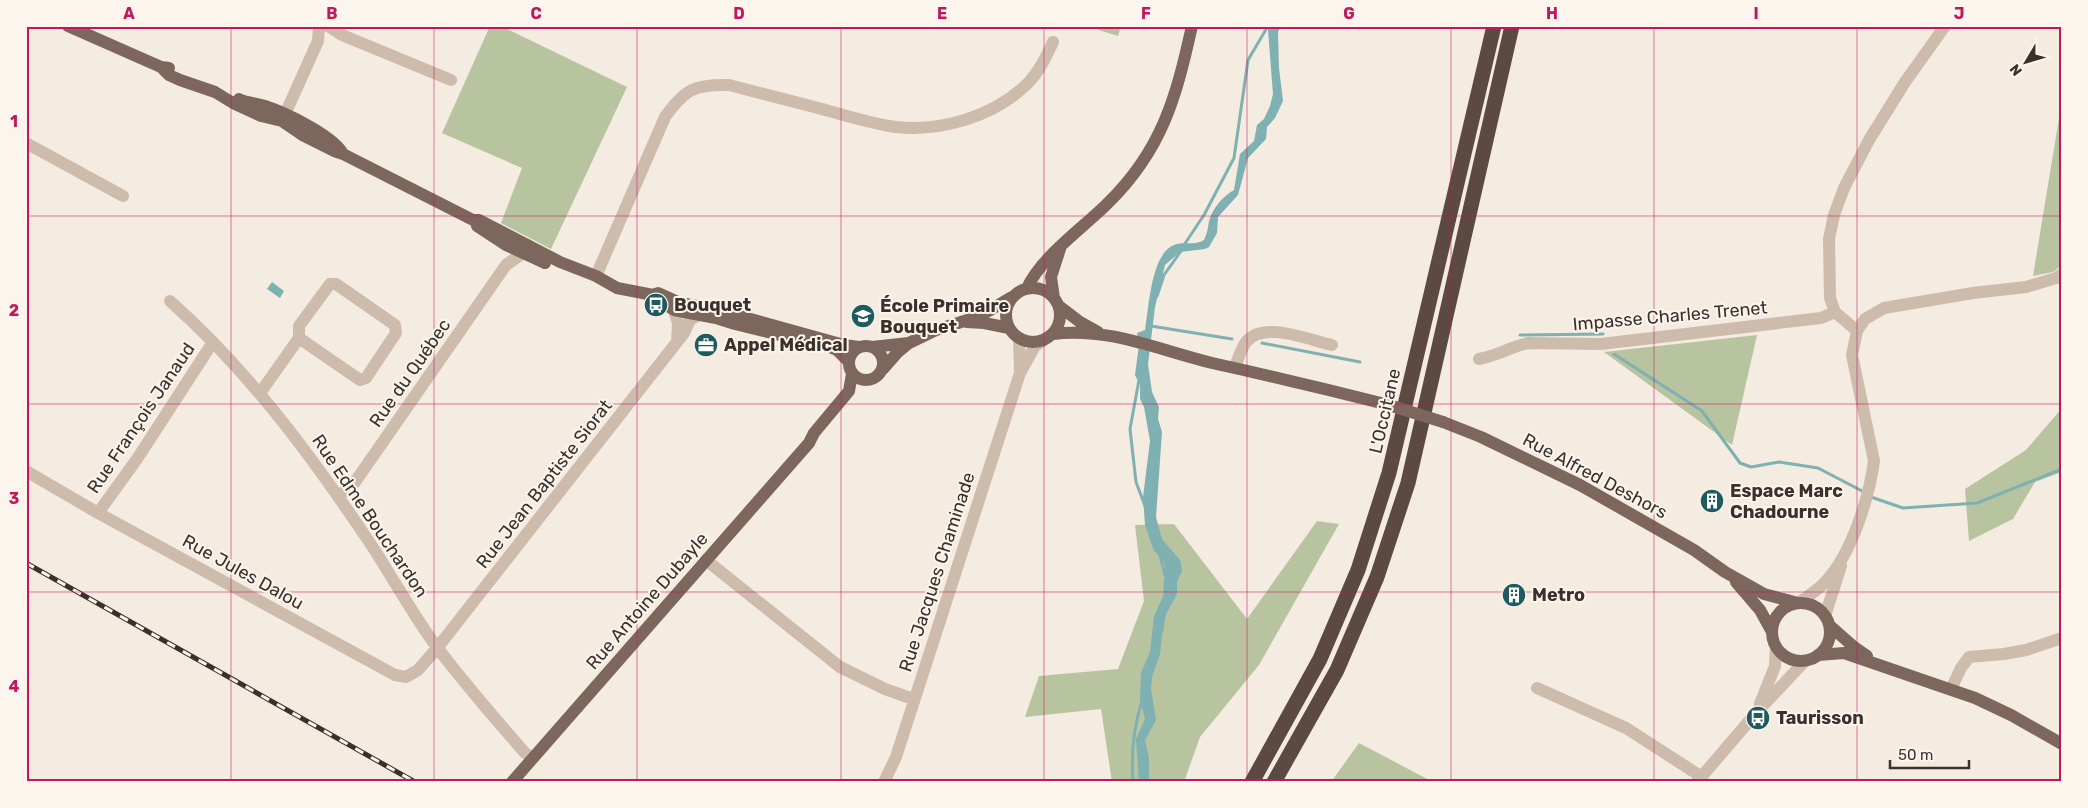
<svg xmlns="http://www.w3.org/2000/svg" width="2088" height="808" font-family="Rubik,sans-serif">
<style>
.green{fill:#b8c4a0}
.water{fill:#7fb0b2}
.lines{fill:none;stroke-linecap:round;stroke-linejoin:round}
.stream{stroke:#7fb0b2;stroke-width:3}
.minor{stroke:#cdbbac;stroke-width:12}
.major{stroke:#7d675c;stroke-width:12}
.highway{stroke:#5c4a42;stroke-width:15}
.rail-casing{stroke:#3b302b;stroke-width:5}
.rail{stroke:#fbf5ee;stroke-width:3;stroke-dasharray:9;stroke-linecap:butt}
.major-bridge{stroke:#7d675c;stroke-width:12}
.grid{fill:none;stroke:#c2185b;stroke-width:1;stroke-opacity:0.55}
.labels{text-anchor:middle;stroke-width:4;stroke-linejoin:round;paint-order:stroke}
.poi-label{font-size:18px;font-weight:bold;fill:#3b302b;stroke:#fbf5ee;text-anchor:start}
.street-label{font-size:18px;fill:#3b302b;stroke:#fbf5ee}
.neatline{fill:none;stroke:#c2185b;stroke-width:2}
.grid-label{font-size:16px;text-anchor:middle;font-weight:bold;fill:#c2185b}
</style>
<rect width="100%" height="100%" fill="#f4ebe1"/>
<path class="green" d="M490 26H501L627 87 551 249 501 223 522 168 442 133Z
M1097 26H1121L1118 36 1099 30Z
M2062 100V265L2053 272 2033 276Z
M1757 335 1732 445 1604 352Z
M2062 408V472L2035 482 2013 519 1969 541 1965 489 2026 450Z
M1317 521 1339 524 1259 665 1200 737 1184 782H1112L1101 709 1025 717 1039 676 1118 669 1144 601 1135 525 1174 524 1247 619Z
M1359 743 1433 782H1331Z"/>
<path class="water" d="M1270 26H1281L1278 32 1279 68 1283 101 1275 118 1267 127 1266 139 1248 158 1238 195 1218 217 1217 233 1209 247 1205 249 1180 252 1165 265 1155 307 1148 364 1152 392 1159 407 1158 419 1162 432 1156 517 1162 539 1180 560 1182 571 1177 582V594L1164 618 1160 654 1152 677 1151 689 1156 720 1145 740 1149 758V782H1139L1136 739 1145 719 1140 699 1141 673 1150 652 1154 616 1167 588 1164 584 1165 565 1162 558 1154 551 1145 525 1143 497 1150 441 1144 407 1140 399V385L1135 375 1139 345 1137 333 1145 330C1149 307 1151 254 1174 245 1184 241 1195 246 1204 240 1207 234 1208 228 1209 221 1212 209 1223 196 1234 190L1240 154 1254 141 1257 125 1264 119 1270 106 1273 94 1268 30Z
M272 282 284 291 280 298 267 289Z"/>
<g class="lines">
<path class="stream" d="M1184 245 1204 215 1234 158 1248 60 1268 26
M1157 296 1164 275 1181 251
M1151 326 1232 339
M1520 335 1603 334
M1262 343 1360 362
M1614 354 1702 411 1740 463 1751 467 1779 462 1818 468 1864 492
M1139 380 1130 429 1136 482 1145 506
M1871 497 1903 508 1977 503 2062 469
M1160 555 1165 575
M1165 595V581
M1162 630 1164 616
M1133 782C1131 756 1134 726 1142 701"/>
<path class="minor" d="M328 26 342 35 451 80
M282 121 318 41 319 26
M26 143 123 196
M596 276 665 117C685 89 695 84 729 85 763 94 796 102 829 111 851 117 874 124 896 127 942 132 994 116 1027 84 1039 72 1046 57 1053 42
M170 301C250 372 313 458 372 546 392 577 410 609 431 639 460 679 493 716 525 753L533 758
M674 310 678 323 677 342
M1857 331 1835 312 1830 298 1829 239 1834 215 1844 188 1869 140 1905 82 1945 26
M1019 338 1020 373
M1479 359C1497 356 1512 346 1529 343L1601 344 1821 318 1835 312
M1235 367C1238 359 1241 349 1246 342 1263 320 1309 340 1332 345
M260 393 299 338V326L330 284H336L395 325 396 333 366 378 360 380 299 338
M26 471 98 513 395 675 406 677 418 670 438 647 684 333 690 320 699 315
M338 497 355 482 506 265 523 253 528 245
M98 513 137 459 213 342
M706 560 840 667 885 689 913 699
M1800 602C1809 595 1820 589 1827 580 1852 552 1869 498 1874 461L1852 355 1857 331 1865 319 1884 308 1973 293 2026 287 2056 278 2062 274
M1825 616 1841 566
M1537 688 1626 728 1702 777
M1951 689 1961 668 1969 657 2004 654 2026 650 2062 638
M1760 704 1775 666 1776 647
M884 782 896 757 1020 373 1035 346 1047 338
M1697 782 1756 713 1805 661"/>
<path class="major" d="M68 26 161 67 169 68
M161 67 169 75 180 80 215 92 233 103 261 116 282 121 304 136 334 151 343 154 473 220H479L560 262 596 276 617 288 653 295 658 293 680 303 718 310 844 345 859 347
M239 99C247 103 256 103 265 106 286 113 330 134 342 152
M477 226 506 245 545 263
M1006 315a27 27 0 1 1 54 0a27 27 0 1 1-54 0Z
M1027 288C1042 256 1082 229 1108 203 1162 150 1176 98 1192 26
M1054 298 1051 277 1060 249
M657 299 674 310 716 318 735 324 804 341
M1059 306 1080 322 1098 332
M967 322 984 323 1009 328
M1053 334C1110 327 1158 350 1212 363 1271 376 1330 390 1389 405
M824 345 837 350 848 361
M849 363a17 17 0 1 1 34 0a17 17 0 1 1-34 0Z
M872 347 909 343 936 330 980 316 1012 297
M883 369 897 353 909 343
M1443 422 1481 437 1580 485 1694 550 1725 572 1764 594 1798 603
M1736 582 1760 610 1771 630
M1772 632a29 29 0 1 1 58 0a29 29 0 1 1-58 0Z
M1829 625 1854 647 1867 656
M1818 655 1844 653 1975 698 2011 715 2062 744
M512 782 809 443 814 433 849 391 852 374"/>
<path class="highway" d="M1252 782 1320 659 1358 570 1389 473 1494 26
M1274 782 1337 670 1377 577 1408 483 1512 26"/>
<g class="rail-casing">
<path id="rail" d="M26 563 415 782"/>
</g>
<use href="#rail" class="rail"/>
<path class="major-bridge" d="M1389 405 1443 422"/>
</g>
<path class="grid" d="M231 26V782M434 26V782M637 26V782M841 26V782M1044 26V782M1247 26V782M1451 26V782M1654 26V782M1857 26V782M26 216H2062M26 404H2062M26 592H2062"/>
<defs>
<g id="bus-disc" transform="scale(1.25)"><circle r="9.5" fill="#1f5a5e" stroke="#fbf5ee"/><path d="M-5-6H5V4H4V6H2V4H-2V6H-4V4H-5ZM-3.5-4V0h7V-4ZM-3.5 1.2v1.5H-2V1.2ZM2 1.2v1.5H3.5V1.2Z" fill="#fff"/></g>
<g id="school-disc" transform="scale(1.25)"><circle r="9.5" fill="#1f5a5e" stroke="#fbf5ee"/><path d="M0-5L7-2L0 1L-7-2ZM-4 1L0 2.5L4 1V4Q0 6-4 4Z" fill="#fff"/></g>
<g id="office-disc" transform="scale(1.25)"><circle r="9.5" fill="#1f5a5e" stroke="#fbf5ee"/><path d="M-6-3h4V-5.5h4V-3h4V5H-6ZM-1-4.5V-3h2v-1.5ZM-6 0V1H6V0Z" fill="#fff"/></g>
<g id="building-disc" transform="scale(1.25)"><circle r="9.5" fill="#1f5a5e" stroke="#fbf5ee"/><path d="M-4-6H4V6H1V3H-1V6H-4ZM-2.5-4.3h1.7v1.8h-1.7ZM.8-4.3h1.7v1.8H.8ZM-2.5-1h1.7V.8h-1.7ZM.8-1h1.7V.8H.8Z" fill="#fff"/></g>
</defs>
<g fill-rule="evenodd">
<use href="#bus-disc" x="656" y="305"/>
<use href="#school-disc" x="863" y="316"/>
<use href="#office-disc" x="706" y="345"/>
<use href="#building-disc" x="1712" y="501"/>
<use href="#building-disc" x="1514" y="595"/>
<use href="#bus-disc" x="1758" y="718"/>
</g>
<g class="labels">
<g class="poi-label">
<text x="674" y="311">Bouquet</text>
<text x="880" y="312">École Primaire<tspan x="880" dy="21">Bouquet</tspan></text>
<text x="724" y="351">Appel Médical</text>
<text x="1730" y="497">Espace Marc<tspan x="1730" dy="21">Chadourne</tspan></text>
<text x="1532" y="601">Metro</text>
<text x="1776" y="724">Taurisson</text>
</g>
<g class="street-label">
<text transform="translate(1670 316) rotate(-5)" y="6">Impasse Charles Trenet</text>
<text transform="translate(410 373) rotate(-55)" y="6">Rue du Québec</text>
<text transform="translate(1385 411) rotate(-77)" y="6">L'Occitane</text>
<text transform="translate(141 418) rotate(-56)" y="6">Rue François Janaud</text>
<text transform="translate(1595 476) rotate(28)" y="6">Rue Alfred Deshors</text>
<text transform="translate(544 484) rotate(-52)" y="6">Rue Jean Baptiste Siorat</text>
<text transform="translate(370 516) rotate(56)" y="6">Rue Edme Bouchardon</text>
<text transform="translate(243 572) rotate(29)" y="6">Rue Jules Dalou</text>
<text transform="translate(937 572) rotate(-72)" y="6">Rue Jacques Chaminade</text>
<text transform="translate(647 601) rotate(-49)" y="6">Rue Antoine Dubayle</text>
</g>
</g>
<rect width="2088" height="808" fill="none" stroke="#fbf5ee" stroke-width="55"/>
<g transform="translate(2026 62) rotate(232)" stroke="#fbf5ee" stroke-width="4" paint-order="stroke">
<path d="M0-4L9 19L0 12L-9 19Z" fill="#3b302b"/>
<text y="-8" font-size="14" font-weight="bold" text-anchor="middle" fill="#3b302b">N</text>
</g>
<path d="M1890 760v8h79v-8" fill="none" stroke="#3b302b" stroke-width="2.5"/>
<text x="1898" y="760" font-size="15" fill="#3b302b" stroke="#fbf5ee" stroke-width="4" paint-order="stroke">50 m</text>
<rect x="28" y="28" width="2032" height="752" class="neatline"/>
<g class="grid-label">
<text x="129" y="19">A</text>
<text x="332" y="19">B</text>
<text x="536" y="19">C</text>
<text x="739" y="19">D</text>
<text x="942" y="19">E</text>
<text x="1146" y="19">F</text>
<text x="1349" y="19">G</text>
<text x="1552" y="19">H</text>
<text x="1756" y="19">I</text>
<text x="1959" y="19">J</text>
<text x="14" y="127">1</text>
<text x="14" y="316">2</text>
<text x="14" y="504">3</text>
<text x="14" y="692">4</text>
</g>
</svg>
